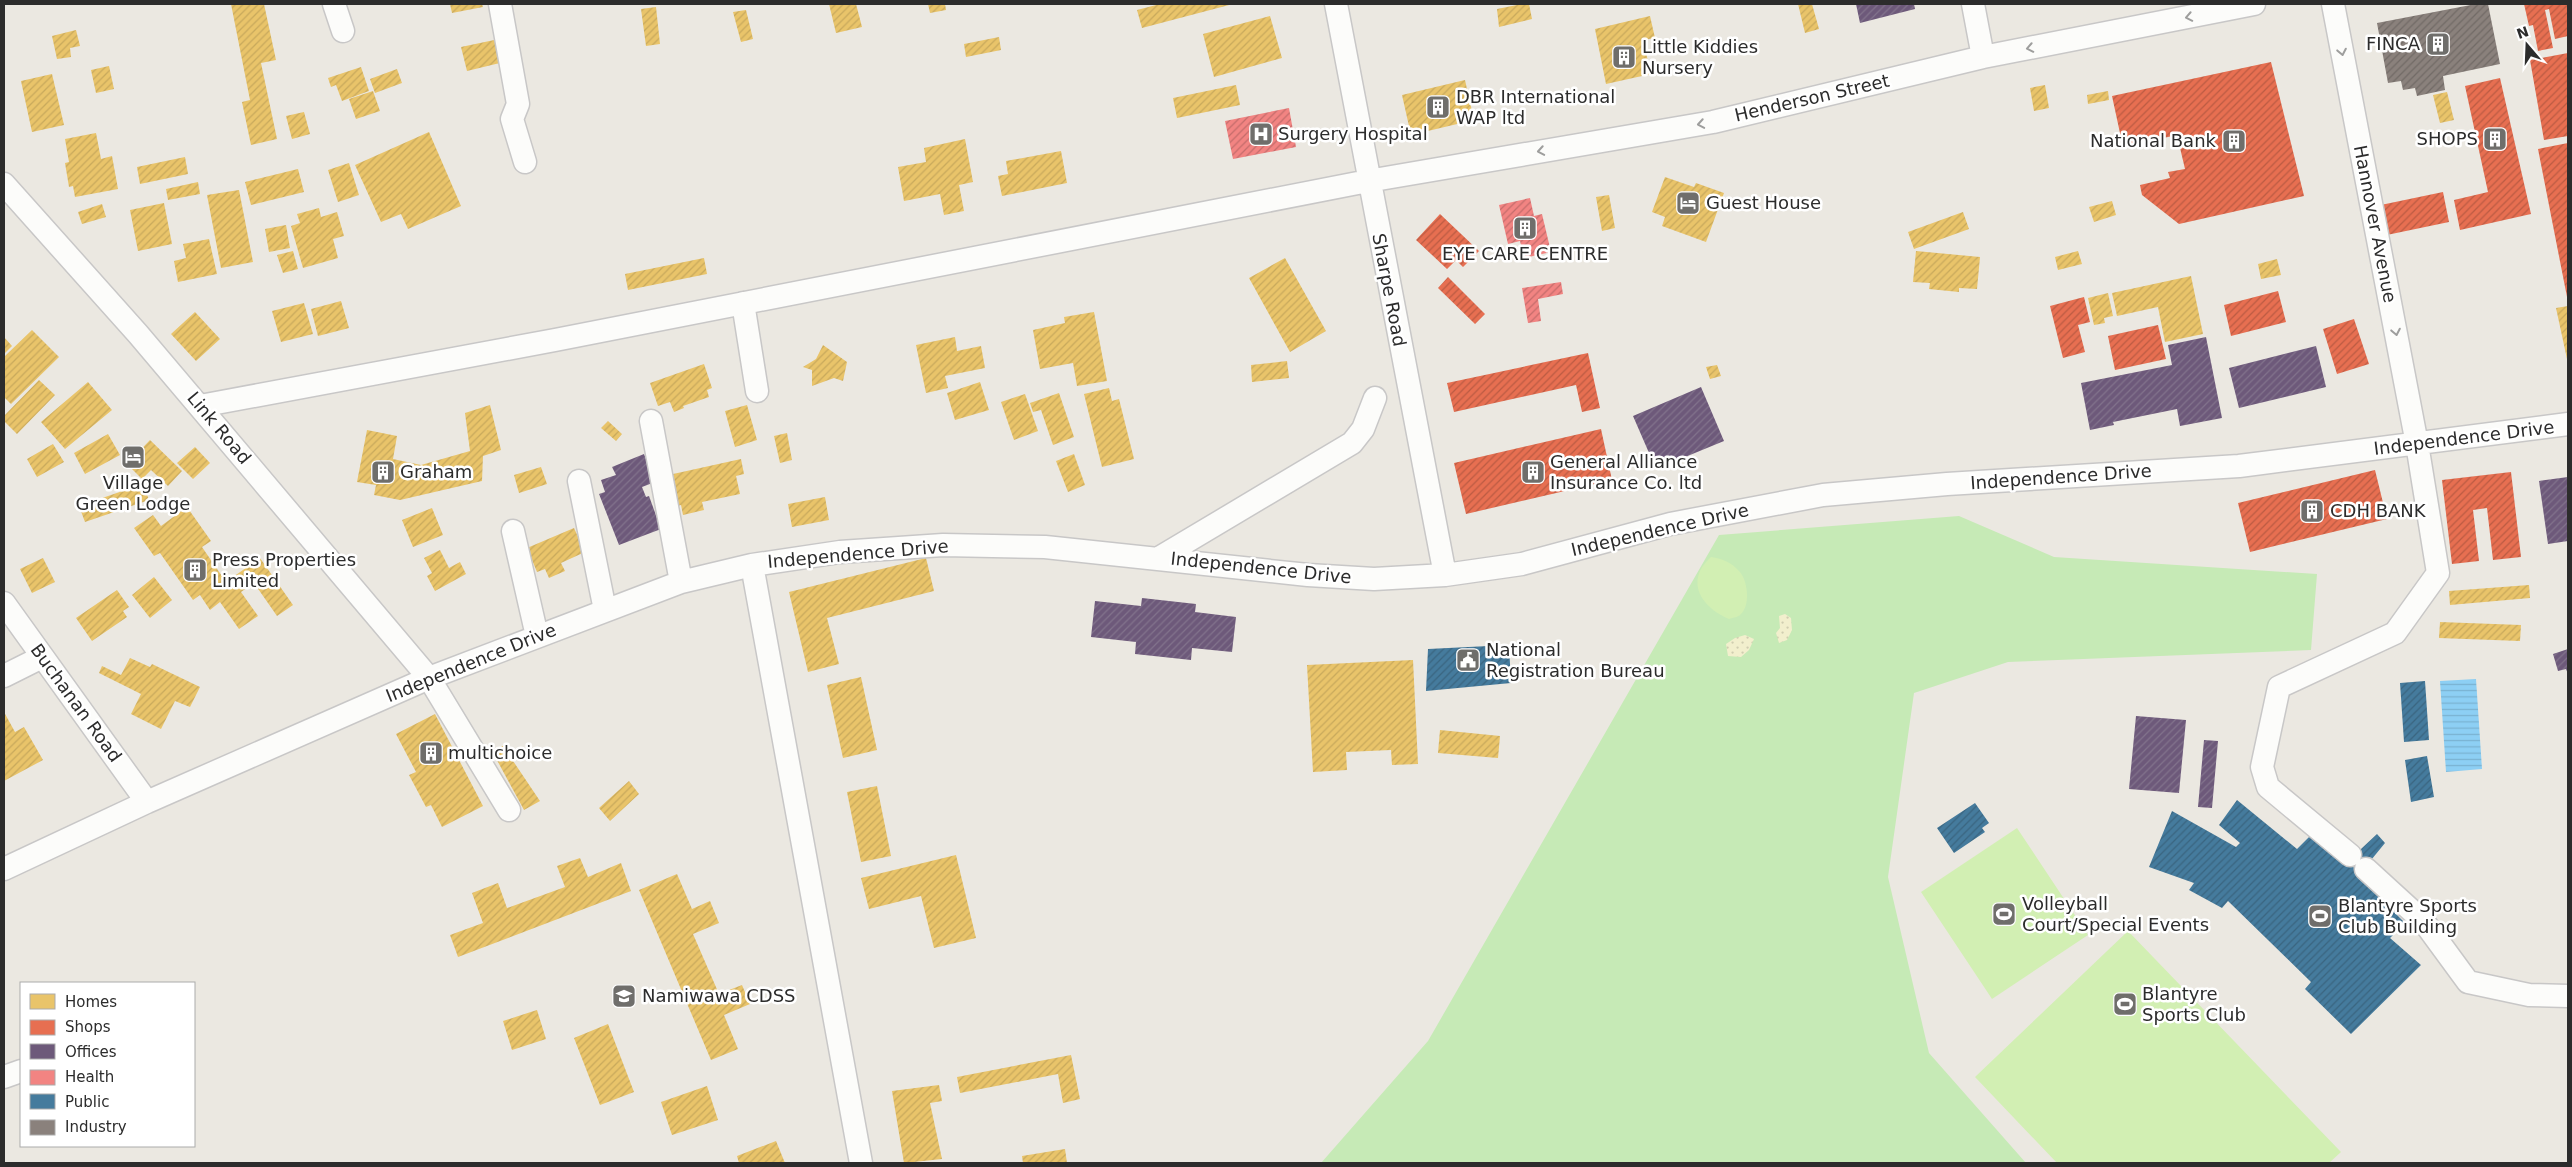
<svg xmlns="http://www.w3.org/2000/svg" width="2572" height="1167" font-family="'DejaVu Sans',sans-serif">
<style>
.grass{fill:#c6eab6}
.sand{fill:url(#sand-dots)}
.pitch{fill:#d2efb3}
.water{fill:url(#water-rules)}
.homes{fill:url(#homes-hatch)}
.shops{fill:url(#shops-hatch)}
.offices{fill:url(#offices-hatch)}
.health{fill:url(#health-hatch)}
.public{fill:url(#public-hatch)}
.industry{fill:url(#industry-hatch)}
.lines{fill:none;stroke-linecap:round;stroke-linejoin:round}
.minor-casing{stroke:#c8c7c7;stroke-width:25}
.minor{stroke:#fcfcfa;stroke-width:22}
.oneway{stroke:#9e9e9d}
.labels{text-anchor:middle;stroke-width:5;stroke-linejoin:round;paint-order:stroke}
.poi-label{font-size:18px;fill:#2c2c2c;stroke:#fff;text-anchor:start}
.street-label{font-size:18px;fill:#2c2c2c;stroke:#fff}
</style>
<defs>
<pattern id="sand-dots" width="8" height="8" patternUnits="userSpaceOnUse" patternTransform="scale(1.25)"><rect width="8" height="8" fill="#f2efcd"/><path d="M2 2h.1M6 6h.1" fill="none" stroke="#d0cdb0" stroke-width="1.8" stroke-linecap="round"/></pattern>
<pattern id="water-rules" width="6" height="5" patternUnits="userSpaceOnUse" patternTransform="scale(1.25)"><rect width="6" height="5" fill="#8dcff4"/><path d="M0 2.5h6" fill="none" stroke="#7ab2d1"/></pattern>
<pattern id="homes-hatch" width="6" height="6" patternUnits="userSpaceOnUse" patternTransform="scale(1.25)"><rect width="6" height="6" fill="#e9c46a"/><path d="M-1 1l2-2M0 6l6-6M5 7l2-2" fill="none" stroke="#c8a95c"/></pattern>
<pattern id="shops-hatch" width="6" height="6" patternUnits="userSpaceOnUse" patternTransform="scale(1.25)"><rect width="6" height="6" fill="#e76f51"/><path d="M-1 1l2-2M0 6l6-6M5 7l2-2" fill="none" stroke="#bb5b43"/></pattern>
<pattern id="offices-hatch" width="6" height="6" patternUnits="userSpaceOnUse" patternTransform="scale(1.25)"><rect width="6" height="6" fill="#6d597a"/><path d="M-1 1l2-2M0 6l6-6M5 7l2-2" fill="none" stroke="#82738c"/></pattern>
<pattern id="health-hatch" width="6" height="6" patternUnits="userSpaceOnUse" patternTransform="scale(1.25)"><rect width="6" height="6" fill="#f28482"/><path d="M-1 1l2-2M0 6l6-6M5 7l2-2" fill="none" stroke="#c46c6b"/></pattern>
<pattern id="public-hatch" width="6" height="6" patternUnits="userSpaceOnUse" patternTransform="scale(1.25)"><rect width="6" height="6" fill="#457b9d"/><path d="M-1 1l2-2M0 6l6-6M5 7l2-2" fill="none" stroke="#3a6580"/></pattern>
<pattern id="industry-hatch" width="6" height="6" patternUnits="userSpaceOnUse" patternTransform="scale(1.25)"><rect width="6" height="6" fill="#8a817c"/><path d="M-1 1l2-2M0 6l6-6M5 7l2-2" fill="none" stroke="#716a66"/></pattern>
</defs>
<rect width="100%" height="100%" fill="#ebe8e1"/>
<path class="grass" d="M1959 516 2054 557 2317 574 2311 650 2008 662 1914 693 1888 877 1929 1053 2026 1163H1321L1428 1041 1719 535Z"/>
<path class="sand" d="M1785 614 1791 618 1792 630 1787 640 1779 643 1776 633 1780 628 1779 616Z
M1745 635 1754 639 1749 650 1741 657 1728 656 1726 644 1735 638Z"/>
<path class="pitch" d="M1711 557C1723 559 1731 562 1739 571 1748 580 1751 606 1740 615 1738 617 1732 618 1729 619 1701 607 1684 581 1711 557Z
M2017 828 2088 935 1992 999 1921 892Z
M2128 931 2341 1152 2329 1163H2057L1975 1077Z"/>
<path class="water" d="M2476 679 2482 769 2446 772 2440 681Z"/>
<path class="homes" d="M231 4H264L276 60 261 63 277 139 251 145 242 102 250 100Z
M450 4H482L483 7 452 13Z
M829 4H856L862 27 836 33Z
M928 4H945L946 10 930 13Z
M1160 4H1233L1142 28 1137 10Z
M1522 4H1529L1532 19 1499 27 1497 9Z
M1798 4H1812L1819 29 1805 33Z
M656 7 660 44 646 46 641 9Z
M746 10 753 39 741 42 733 12Z
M1270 16 1282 58 1214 77 1203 34Z
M1650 16 1655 38 1643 40 1651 74 1606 84 1595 29Z
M76 30 80 46 70 48 71 57 57 59 52 36Z
M999 37 1001 50 966 57 964 44Z
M499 39 504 62 467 71 461 47Z
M109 66 114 89 96 93 91 70Z
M361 67 369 91 342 101 336 85 331 87 328 78Z
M397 69 402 83 375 93 370 79Z
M52 74 64 125 32 132 21 81Z
M1465 80 1474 120 1411 135 1402 95Z
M1236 85 1240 105 1177 118 1173 98Z
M2045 85 2049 108 2034 111 2030 88Z
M373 91 380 111 356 119 349 99Z
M2108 91 2109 100 2088 104 2087 95Z
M2447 92 2454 120 2440 123 2433 95Z
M304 112 310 134 292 139 286 116Z
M429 132 461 206 408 229 401 214 381 222 355 165Z
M96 133 101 159 112 156 118 189 75 197 73 186 69 187 65 163 69 162 65 139Z
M965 139 973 182 959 185 964 211 944 215 940 194 904 201 898 167 926 162 924 148Z
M1061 151 1067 183 1002 196 998 176 1008 174 1006 161Z
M185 157 188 174 140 184 137 167Z
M349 163 359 195 338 202 328 170Z
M298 169 304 192 251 205 245 182Z
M1665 177 1694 187 1696 183 1724 193 1706 242 1662 226 1665 217 1652 212Z
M198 182 200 194 168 200 166 189Z
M239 190 253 262 221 268 207 195Z
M1609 195 1615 228 1602 231 1596 197Z
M2112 201 2116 215 2094 222 2089 207Z
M164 203 172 244 138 251 130 210Z
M102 204 106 217 82 224 78 212Z
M319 208 321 217 337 212 344 236 333 239 338 258 303 268 291 226 300 223 297 214Z
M1963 212 1969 229 1914 249 1908 232Z
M286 225 290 248 269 252 265 229Z
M209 239 217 274 178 282 174 261 186 258 183 244Z
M293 251 298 269 283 273 277 255Z
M1916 251 1980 257 1977 289 1959 288V292L1929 289 1930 283 1913 282Z
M2078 251 2082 264 2058 270 2055 257Z
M704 258 707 274 628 290 625 274Z
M1285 258 1326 331 1290 352 1249 278Z
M2277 259 2281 275 2261 279 2258 264Z
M2191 276 2203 334 2165 342 2158 307 2117 316 2112 293Z
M2108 293 2113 316 2104 318 2105 323 2094 325 2088 298Z
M341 301 349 328 318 336 311 309Z
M304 303 313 334 281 342 272 311Z
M2568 306V359H2567L2556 308Z
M195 312 220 339 196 361 171 334Z
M1094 312 1107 381 1077 386 1073 363 1040 369 1033 330 1065 323 1064 317Z
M32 330 59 357 11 404 4 397V357Z
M4 337 12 346 4 354Z
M955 337 957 351 981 346 985 368 945 376 948 388 926 393 916 345Z
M823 345 847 362 843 381 834 378 812 386V370L803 367 816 359Z
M1287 361 1289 378 1252 382 1251 365Z
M704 364 712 388 707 390 709 397 683 406 684 408 674 412 670 402 658 406 650 383Z
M1717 365 1721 376 1710 379 1706 367Z
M39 380 55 395 17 434 4 421V416Z
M88 382 112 410 65 449 41 422Z
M980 382 989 410 955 420 947 393Z
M1109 388 1112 401 1119 399 1134 459 1102 467 1084 394Z
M1059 393 1074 437 1053 445 1041 410 1033 412 1030 403Z
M1025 394 1038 431 1014 440 1001 402Z
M490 405 501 450 483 456 482 481 400 500 374 495 376 485 357 482 367 430 397 436 393 459 421 465 470 451 465 413Z
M747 405 757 440 735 447 725 411Z
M608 421 622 434 616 441 601 428Z
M787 433 792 460 780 463 774 436Z
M108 434 120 455 85 474 74 453Z
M150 440 182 471 168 486 151 470 142 479 127 464Z
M53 444 64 462 37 477 27 459Z
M195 447 210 463 193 479 177 463Z
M1074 454 1085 485 1068 492 1056 461Z
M741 459 744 474 736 476 740 494 702 502 704 510 683 515 681 505 671 508 664 476Z
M541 467 547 484 519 493 514 475Z
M143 484 149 500 85 522 79 506Z
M825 497 829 520 792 527 788 504Z
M187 507 211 541 202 547 226 582 260 558 293 605 277 616 254 583 241 592 258 616 239 629 220 602 210 610 200 595 193 600 160 553 154 556 134 528 153 515 161 526Z
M432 508 443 535 413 547 402 520Z
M574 528 585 552 561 563 565 571 549 578 545 569 537 572 527 548Z
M440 550 449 568 460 562 466 574 435 591 427 576 432 573 424 558Z
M43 558 55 582 32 593 20 569Z
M926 558 934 591 827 618 839 664 808 672 789 592Z
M154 577 172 600 150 618 132 595Z
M2529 585 2530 598 2450 605 2449 591Z
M117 590 129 607 123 611 127 617 92 641 76 618Z
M2440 622 2521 625 2520 641 2439 638Z
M130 658 150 667 152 664 200 687 190 707 175 701 161 729 131 714 141 694 99 673 102 666 121 675Z
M1413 660 1418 764 1392 765 1391 750 1346 752 1347 770 1313 772 1307 665Z
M861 677 877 750 843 758 827 685Z
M4 712 15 732 24 727 43 760 4 781Z
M435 714 483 806 442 827 431 805 426 807 409 775 416 772 396 734Z
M1440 730 1500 736 1498 758 1438 753Z
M503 746 540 801 524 810 492 751Z
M629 781 639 794 610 821 599 808Z
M877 786 891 856 861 862 847 792Z
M956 855 976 938 934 948 921 896 869 909 861 878Z
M580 858 588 877 621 863 631 891 458 957 450 935 483 923 472 893 498 883 507 908 565 887 557 866Z
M677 874 692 909 710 901 719 923 693 934 719 994 742 985 750 1004 724 1015 738 1049 711 1060 639 890Z
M537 1010 546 1039 512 1050 503 1021Z
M608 1024 634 1092 600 1105 574 1038Z
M1071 1055 1080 1099 1063 1103 1058 1074 960 1093 957 1077Z
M939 1085 942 1101 930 1103 942 1159 904 1163 892 1091Z
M707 1086 718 1120 672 1135 661 1102Z
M776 1141 785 1163H739L737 1156Z
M1065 1149 1067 1163H1023L1022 1156Z"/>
<path class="shops" d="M2524 4H2568V36L2555 39 2549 9 2545 10 2553 48 2538 51 2533 25 2529 26Z
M2568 53V136L2544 140 2530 60Z
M2271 62 2304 196 2179 224 2142 195 2140 185 2170 178 2168 172 2185 169 2177 135 2123 147 2112 96Z
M2500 78 2531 214 2460 230 2454 200 2488 192 2465 86Z
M2568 143V297H2567L2538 149Z
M2443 192 2449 222 2382 236 2376 206Z
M1440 214 1479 251 1463 267 1456 260 1447 269 1416 240Z
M1448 277 1485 314 1475 324 1438 288Z
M2278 291 2286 322 2231 336 2224 305Z
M2084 297 2090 322 2078 325 2085 352 2063 358 2050 306Z
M2354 319 2369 364 2337 374 2323 329Z
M2158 325 2166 359 2115 370 2108 336Z
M1588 353 1600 408 1582 412 1576 385 1454 412 1447 383Z
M1601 429 1612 480 1466 514 1454 463Z
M2375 470 2387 519 2250 552 2238 503Z
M2511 472 2521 557 2493 560 2487 508 2473 510 2479 561 2452 564 2442 480Z"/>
<path class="offices" d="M1856 4H1914L1915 9 1860 23Z
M2206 337 2222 418 2180 426 2177 409 2113 422 2114 425 2090 430 2081 383 2172 365 2168 345Z
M2316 346 2326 387 2239 408 2229 368Z
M1701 387 1724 441 1656 469 1633 416Z
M644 454 655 482 642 487 646 497 649 496 661 529 619 545 599 494 605 492 601 480 616 475 612 467Z
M2568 477V541L2548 544 2539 481Z
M1142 598 1196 604 1195 612 1236 617 1232 652 1192 648 1191 660 1135 654 1136 642 1091 637 1095 601 1141 606Z
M2568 649V674L2566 669 2558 671 2553 654Z
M2136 716 2186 720 2179 793 2129 789Z
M2204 740 2218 741 2212 808 2198 807Z"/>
<path class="health" d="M1289 108 1296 147 1233 159 1225 121Z
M1530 198 1534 216 1542 214 1551 252 1524 258 1520 241 1508 244 1499 205Z
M1561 282 1563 294 1538 299 1541 321 1528 323 1522 288Z"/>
<path class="public" d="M1509 645 1511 683 1426 691 1428 649Z
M2425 681 2429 740 2404 742 2400 683Z
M2427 756 2434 797 2411 802 2405 760Z
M2237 800 2297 849 2312 834 2345 864 2377 834 2385 843 2358 876 2405 923 2390 938 2421 965 2351 1034 2305 989 2311 982 2228 901 2222 908 2189 890 2194 883 2149 867 2172 811 2236 847 2240 843 2219 825Z
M1975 803 1989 823 1982 828 1985 832 1954 853 1937 828Z"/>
<path class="industry" d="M2476 4H2488L2500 64 2443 76 2445 90 2417 96 2415 88 2403 90 2401 81 2388 83 2377 23Z"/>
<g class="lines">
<g class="minor-casing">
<path id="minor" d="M334 4 343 31
M500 4 518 104 512 119 525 162
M1336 4 1445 575
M1973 4 1983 57
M2333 4 2417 444 2438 573 2395 633 2279 687 2262 767 2268 787 2350 855
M4 184 138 334 429 678 509 810
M743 303 757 391
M200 406 555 340 1368 181 1713 122 1983 57 2254 4
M651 421 681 582
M579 481 605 610
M513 531 537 636
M1159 558 1352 443 1363 429 1375 398
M752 565 861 1163
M4 603 147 802
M4 676 42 657
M4 869 147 802 429 678 681 582 752 565 840 552 943 545 1045 547 1308 575 1374 579 1445 575 1522 564 1670 524 1823 495 1947 484 2239 466 2568 424
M2366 869 2424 922 2468 982 2529 995 2568 996
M4 1077 21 1071"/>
</g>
<use href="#minor" class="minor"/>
</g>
<defs><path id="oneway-chevron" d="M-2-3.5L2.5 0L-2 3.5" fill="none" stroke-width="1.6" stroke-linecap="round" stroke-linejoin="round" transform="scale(1.25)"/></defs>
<g class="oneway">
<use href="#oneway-chevron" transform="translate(2189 17) rotate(169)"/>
<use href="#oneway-chevron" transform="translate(2030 48) rotate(169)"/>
<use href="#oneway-chevron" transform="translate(2342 52) rotate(79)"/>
<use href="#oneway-chevron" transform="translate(1701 124) rotate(170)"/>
<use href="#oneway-chevron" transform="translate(1541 151) rotate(170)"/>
<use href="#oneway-chevron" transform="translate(2396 332) rotate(79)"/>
</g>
<defs>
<g id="building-square" transform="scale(1.25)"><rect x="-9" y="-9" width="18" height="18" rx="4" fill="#6f6e6b" stroke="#fff"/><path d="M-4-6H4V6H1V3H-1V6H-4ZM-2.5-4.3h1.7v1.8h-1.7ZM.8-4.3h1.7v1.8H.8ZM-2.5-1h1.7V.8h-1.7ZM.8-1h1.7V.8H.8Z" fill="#fff"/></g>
<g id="hospital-square" transform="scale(1.25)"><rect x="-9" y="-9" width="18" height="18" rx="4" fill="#6f6e6b" stroke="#fff"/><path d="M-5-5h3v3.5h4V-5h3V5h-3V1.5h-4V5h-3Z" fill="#fff"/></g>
<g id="hotel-square" transform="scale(1.25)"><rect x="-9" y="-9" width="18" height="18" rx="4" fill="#6f6e6b" stroke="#fff"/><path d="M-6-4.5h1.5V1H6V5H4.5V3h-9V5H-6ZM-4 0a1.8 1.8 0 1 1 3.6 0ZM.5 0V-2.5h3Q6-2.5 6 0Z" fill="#fff"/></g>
<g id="civic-square" transform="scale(1.25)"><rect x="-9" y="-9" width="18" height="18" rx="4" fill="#6f6e6b" stroke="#fff"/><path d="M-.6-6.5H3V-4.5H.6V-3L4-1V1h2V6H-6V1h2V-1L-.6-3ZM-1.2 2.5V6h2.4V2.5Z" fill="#fff"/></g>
<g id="stadium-square" transform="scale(1.25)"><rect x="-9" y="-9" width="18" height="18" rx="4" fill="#6f6e6b" stroke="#fff"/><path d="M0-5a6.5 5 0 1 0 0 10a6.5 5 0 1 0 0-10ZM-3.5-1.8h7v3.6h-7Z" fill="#fff"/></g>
<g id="school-square" transform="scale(1.25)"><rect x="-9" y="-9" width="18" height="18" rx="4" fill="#6f6e6b" stroke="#fff"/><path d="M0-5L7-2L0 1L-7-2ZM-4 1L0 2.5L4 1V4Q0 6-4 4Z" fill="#fff"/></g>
</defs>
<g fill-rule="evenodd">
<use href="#building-square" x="2438" y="44"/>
<use href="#building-square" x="1624" y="57"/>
<use href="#building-square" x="1438" y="107"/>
<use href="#hospital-square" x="1261" y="134"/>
<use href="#building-square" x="2495" y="139"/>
<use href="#building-square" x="2234" y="141"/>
<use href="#hotel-square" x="1688" y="203"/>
<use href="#building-square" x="1525" y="228"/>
<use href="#hotel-square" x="133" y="457"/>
<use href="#building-square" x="383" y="472"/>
<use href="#building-square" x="1533" y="472"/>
<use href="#building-square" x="2312" y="511"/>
<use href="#building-square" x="195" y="570"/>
<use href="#civic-square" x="1468" y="660"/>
<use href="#building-square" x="431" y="753"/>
<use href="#stadium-square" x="2004" y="914"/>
<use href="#stadium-square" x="2320" y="916"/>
<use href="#school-square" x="624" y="996"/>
<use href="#stadium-square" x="2125" y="1004"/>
</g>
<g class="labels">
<g class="poi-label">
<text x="2420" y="50" text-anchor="end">FINCA</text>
<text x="1642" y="53">Little Kiddies<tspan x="1642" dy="21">Nursery</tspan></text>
<text x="1456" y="103">DBR International<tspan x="1456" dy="21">WAP ltd</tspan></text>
<text x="1278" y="140">Surgery Hospital</text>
<text x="2478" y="145" text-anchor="end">SHOPS</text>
<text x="2216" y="147" text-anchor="end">National Bank</text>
<text x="1706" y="209">Guest House</text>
<text x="1525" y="260" text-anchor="middle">EYE CARE CENTRE</text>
<text x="1550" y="468">General Alliance<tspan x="1550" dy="21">Insurance Co. ltd</tspan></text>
<text x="400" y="478">Graham</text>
<text x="133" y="489" text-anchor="middle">Village<tspan x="133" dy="21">Green Lodge</tspan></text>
<text x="2330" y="517">CDH BANK</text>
<text x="212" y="566">Press Properties<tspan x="212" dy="21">Limited</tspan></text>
<text x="1486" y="656">National<tspan x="1486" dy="21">Registration Bureau</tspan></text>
<text x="448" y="759">multichoice</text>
<text x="2022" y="910">Volleyball<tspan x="2022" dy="21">Court/Special Events</tspan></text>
<text x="2338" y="912">Blantyre Sports<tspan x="2338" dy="21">Club Building</tspan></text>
<text x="2142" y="1000">Blantyre<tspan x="2142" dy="21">Sports Club</tspan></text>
<text x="642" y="1002">Namiwawa CDSS</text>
</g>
<g class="street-label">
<text transform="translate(1812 98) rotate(-13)" y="6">Henderson Street</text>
<text transform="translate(2375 224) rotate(79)" y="6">Hannover Avenue</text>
<text transform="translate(1389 290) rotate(79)" y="6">Sharpe Road</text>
<text transform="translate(219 428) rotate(50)" y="6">Link Road</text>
<text transform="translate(2464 438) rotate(-7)" y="6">Independence Drive</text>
<text transform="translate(2061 477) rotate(-4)" y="6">Independence Drive</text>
<text transform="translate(1660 530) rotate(-13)" y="6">Independence Drive</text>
<text transform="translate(858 554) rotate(-5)" y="6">Independence Drive</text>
<text transform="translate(1261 568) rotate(6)" y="6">Independence Drive</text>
<text transform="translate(471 663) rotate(-22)" y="6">Independence Drive</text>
<text transform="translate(76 703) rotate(54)" y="6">Buchanan Road</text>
</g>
</g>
<rect width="2572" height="1167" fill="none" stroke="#2c2c2c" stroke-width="10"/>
<rect x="20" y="982" width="175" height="165" fill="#ffffff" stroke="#ababab"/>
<rect x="30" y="994" width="25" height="15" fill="#e9c46a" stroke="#ababab"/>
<text x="65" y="1007" font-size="15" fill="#2c2c2c">Homes</text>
<rect x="30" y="1020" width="25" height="15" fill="#e76f51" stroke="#ababab"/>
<text x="65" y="1032" font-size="15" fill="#2c2c2c">Shops</text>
<rect x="30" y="1044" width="25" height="15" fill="#6d597a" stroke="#ababab"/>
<text x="65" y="1057" font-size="15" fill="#2c2c2c">Offices</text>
<rect x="30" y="1070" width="25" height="15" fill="#f28482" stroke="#ababab"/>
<text x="65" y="1082" font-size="15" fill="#2c2c2c">Health</text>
<rect x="30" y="1094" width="25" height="15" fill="#457b9d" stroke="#ababab"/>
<text x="65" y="1107" font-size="15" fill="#2c2c2c">Public</text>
<rect x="30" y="1120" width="25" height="15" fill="#8a817c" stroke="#ababab"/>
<text x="65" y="1132" font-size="15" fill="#2c2c2c">Industry</text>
<g transform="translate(2527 45) rotate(341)" stroke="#ffffff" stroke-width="4" paint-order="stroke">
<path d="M0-4L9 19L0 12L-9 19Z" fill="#2c2c2c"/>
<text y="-8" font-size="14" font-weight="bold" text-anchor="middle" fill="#2c2c2c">N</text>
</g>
</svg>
